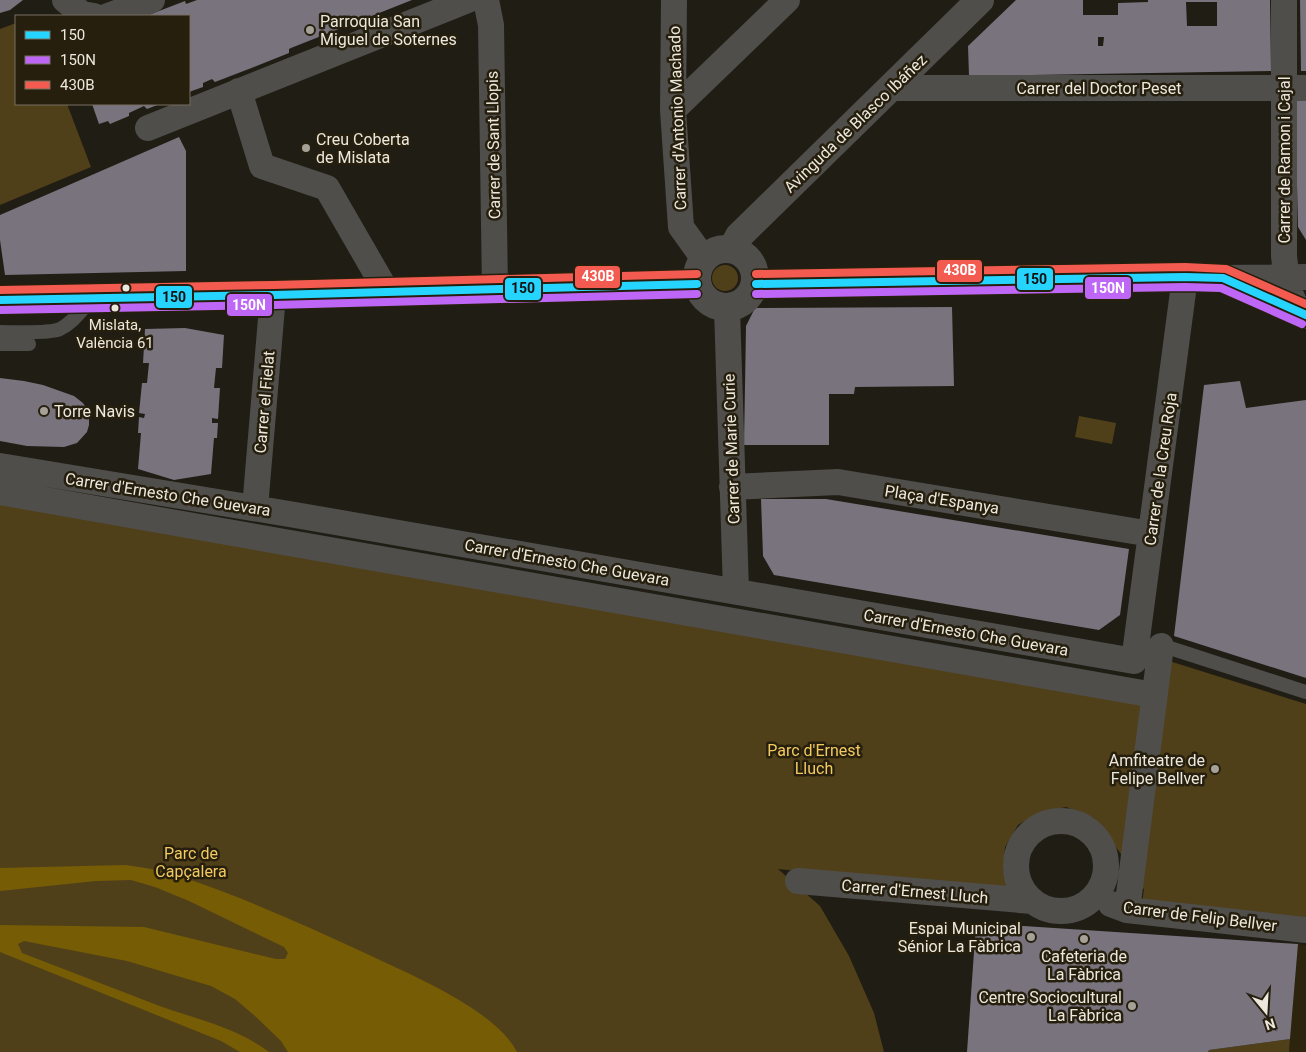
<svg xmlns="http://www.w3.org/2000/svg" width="1306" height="1052" font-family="Roboto,sans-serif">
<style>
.built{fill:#2d240e}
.green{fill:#504019}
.water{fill:#765c05}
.building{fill:#78737d;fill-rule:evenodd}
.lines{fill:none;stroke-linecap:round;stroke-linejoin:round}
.lane{stroke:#4f4e4b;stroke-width:14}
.street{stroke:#4f4e4b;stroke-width:26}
.secondary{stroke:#504e4a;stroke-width:28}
.bus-1-casing{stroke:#261f0e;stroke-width:11}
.bus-2-casing{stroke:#261f0e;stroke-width:11}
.bus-3-casing{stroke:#261f0e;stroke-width:11}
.bus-1{stroke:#25d5ff;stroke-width:8}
.bus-2{stroke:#be67f7;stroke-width:8}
.bus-3{stroke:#f35b50;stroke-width:8}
.poi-dot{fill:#a5a197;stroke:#261f0e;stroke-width:2}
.bus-dot{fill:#ede8dd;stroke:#261f0e;stroke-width:2}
.labels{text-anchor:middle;stroke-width:5;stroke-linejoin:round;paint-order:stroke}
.bus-label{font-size:15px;fill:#ede8dd;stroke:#261f0e}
.poi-label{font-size:16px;fill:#ede8dd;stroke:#261f0e;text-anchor:start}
.street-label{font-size:16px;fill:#ede8dd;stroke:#261f0e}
.park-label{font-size:16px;fill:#f3ca5f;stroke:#261f0e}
.line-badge{stroke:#261f0e;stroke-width:2}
.badge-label{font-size:14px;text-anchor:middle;font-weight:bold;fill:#fff}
.pale-badge-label{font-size:14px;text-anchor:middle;font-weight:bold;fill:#111}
</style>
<rect width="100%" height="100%" fill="#201d14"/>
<path class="built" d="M1298 944 1306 945V1052H1289Z"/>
<path class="green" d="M16 23V104H67L91 167 0 205V29Z
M712 278a13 13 0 1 1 26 0a13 13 0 1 1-26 0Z
M1079 416 1116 423 1112 444 1075 437Z
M0 498 1147 702 1127 862 1094 818 1066 807 1038 813 1018 825 1005 847 1003 870 1010 892 778 869 820 906 849 956 874 1013 884 1052H0Z
M1166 660 1306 704V920L1142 903 1144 889 1140 887Z
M1290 1039 1289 1052H1208L1209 1050Z"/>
<path class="water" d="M126 865C146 868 166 871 185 878 247 899 307 926 367 954 409 974 495 1009 517 1052H288L281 1041 255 1016 235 999 211 986 127 961 24 941 18 944 22 953C67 970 112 988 157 1005 195 1019 236 1027 269 1052H240L221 1041 0 952V925L144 927 276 959H285L288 953 284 947 189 901 155 887 131 880 96 881 0 891V868Z"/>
<path class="building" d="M0 0H23L10 10 0 13Z
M197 0H412L291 48 289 49V53L254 67 215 82 212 79 203 83V87L189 92V16H146L185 1 186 4Z
M1016 0H1083V15H1118V3L1148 2V0H1270L1271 71 969 76 968 46ZM1186 2H1217V26H1187ZM1098 37H1104L1103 46H1098Z
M1300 0H1306V71H1301Z
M1295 99H1306V240L1298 227Z
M92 104H160L147 109 144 106 129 113V116L110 124 108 121 99 124Z
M179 137 186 151V271L5 275 0 240V215Z
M952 307 954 386 855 387 854 394H829V445H744L746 326 755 308Z
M185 328 224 335 222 368H216L214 388H220L218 419 212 418V423H218L217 438H214L211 474 174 480 138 469 141 433H138L139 417 144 418 145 414 139 413 142 383H147L149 363H143L145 329Z
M0 378 24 381 43 385 74 396 83 403 89 413V425L87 432 77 443 64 447 27 446 0 441Z
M1240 381 1246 408 1306 400V678L1174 636 1204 385Z
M761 499H826L1129 549 1120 615 1099 630 774 575 763 556Z
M976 923 1298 944 1290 1039 1209 1050 1208 1052H967Z"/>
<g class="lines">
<path class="lane" d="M0 332C14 332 48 334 60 329 73 323 82 309 92 299
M0 344H29
M1157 645 1173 649 1306 692"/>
<path class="street" d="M65 0 82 14 94 16
M486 0 491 25 495 290
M674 0 673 110 681 227 704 259
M1284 0V256C1286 272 1287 293 1297 307 1299 309 1303 312 1306 314
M108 16 152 0
M891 88H1306
M239 91 262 166 327 188 387 292
M673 110 787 0
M148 128 468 0
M1223 278 1306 277
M727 308 736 591
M0 466 295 515 1134 661 1185 277
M732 487 838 482 1151 534
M0 492 1154 695
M255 508 273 295
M1016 866a45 45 0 1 1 90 0a45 45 0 1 1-90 0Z
M798 881 1032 901
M1111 904 1127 910 1306 930
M1127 910 1161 646"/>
<path class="secondary" d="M697 278a29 29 0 1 1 58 0a29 29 0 1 1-58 0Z
M732 249 739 236 980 0
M756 284 1185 277 1223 278 1306 315
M0 300 273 295 697 284"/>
<g class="bus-1-casing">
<path id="bus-1" d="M756 284 1185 277 1223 278 1306 315
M0 300 273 295 697 284"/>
</g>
<g class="bus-2-casing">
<path id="bus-2" d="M756 294 1185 287 1221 288 1302 324
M0 310 273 305 697 294"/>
</g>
<g class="bus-3-casing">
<path id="bus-3" d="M756 274 1185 267 1226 269 1306 304
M0 290 273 285 697 274"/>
</g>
<use href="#bus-1" class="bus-1"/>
<use href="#bus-2" class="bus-2"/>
<use href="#bus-3" class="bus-3"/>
</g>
<g class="poi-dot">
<circle cx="310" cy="30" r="5"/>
<circle cx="306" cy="148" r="5"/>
<circle cx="44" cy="411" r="5"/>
<circle cx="1215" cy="769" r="5"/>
<circle cx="1031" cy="937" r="5"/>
<circle cx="1084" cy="939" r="5"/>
<circle cx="1132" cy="1006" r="5"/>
</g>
<g class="bus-dot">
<circle cx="126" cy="288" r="4.5"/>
<circle cx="115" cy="308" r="4.5"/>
</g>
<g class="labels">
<g class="bus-label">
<text x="115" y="330">Mislata,<tspan x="115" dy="18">València 61</tspan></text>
</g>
<g class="poi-label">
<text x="320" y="27">Parroquia San<tspan x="320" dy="18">Miguel de Soternes</tspan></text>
<text x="316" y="145">Creu Coberta<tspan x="316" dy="18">de Mislata</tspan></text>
<text x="54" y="417">Torre Navis</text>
<text x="1205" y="766" text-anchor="end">Amfiteatre de<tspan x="1205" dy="18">Felipe Bellver</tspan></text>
<text x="1021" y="934" text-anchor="end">Espai Municipal<tspan x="1021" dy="18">Sénior La Fàbrica</tspan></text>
<text x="1084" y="962" text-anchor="middle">Cafeteria de<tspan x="1084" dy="18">La Fàbrica</tspan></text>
<text x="1122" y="1003" text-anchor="end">Centre Sociocultural<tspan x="1122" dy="18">La Fàbrica</tspan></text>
</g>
<g class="street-label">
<text x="1099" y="94">Carrer del Doctor Peset</text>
<text transform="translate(677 118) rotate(-92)" y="6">Carrer d'Antonio Machado</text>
<text transform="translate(855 123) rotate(-44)" y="6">Avinguda de Blasco Ibáñez</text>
<text transform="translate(493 145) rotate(-91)" y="6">Carrer de Sant Llopis</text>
<text transform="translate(1284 160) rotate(-90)" y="6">Carrer de Ramon i Cajal</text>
<text transform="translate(264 402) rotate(-85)" y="6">Carrer el Fielat</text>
<text transform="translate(731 449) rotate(-92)" y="6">Carrer de Marie Curie</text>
<text transform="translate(1160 469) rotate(-82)" y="6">Carrer de la Creu Roja</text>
<text transform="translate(168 494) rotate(9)" y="6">Carrer d'Ernesto Che Guevara</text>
<text transform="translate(942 499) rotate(9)" y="6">Plaça d'Espanya</text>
<text transform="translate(567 562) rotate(10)" y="6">Carrer d'Ernesto Che Guevara</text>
<text transform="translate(966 632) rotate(10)" y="6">Carrer d'Ernesto Che Guevara</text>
<text transform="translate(915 891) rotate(5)" y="6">Carrer d'Ernest Lluch</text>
<text transform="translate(1200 916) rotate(7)" y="6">Carrer de Felip Bellver</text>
</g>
<g class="park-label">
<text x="814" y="756">Parc d'Ernest<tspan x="814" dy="18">Lluch</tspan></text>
<text x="191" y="859">Parc de<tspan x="191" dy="18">Capçalera</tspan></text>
</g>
</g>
<g class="line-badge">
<rect x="936" y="259" width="47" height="24" rx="5" fill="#f35b50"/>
<rect x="574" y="265" width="47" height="24" rx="5" fill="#f35b50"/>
<rect x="1016" y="267" width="38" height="24" rx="5" fill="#25d5ff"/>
<rect x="1084" y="276" width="48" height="24" rx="5" fill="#be67f7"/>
<rect x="504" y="277" width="38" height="24" rx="5" fill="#25d5ff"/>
<rect x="155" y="285" width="38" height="24" rx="5" fill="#25d5ff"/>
<rect x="226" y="293" width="47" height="24" rx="5" fill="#be67f7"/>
</g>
<g class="badge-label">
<text x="960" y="275">430B</text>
<text x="598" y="281">430B</text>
<text x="1108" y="293">150N</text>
<text x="249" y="310">150N</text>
</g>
<g class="pale-badge-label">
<text x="1035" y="284">150</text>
<text x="523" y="293">150</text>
<text x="174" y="302">150</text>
</g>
<rect x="15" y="15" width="175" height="90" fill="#261f0e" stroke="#766f61"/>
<rect x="25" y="31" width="25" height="8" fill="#25d5ff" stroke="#766f61"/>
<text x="60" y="40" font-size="15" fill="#ede8dd">150</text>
<rect x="25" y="56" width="25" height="8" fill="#be67f7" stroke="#766f61"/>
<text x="60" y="65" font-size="15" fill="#ede8dd">150N</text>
<rect x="25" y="81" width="25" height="8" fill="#f35b50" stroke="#766f61"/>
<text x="60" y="90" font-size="15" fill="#ede8dd">430B</text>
<g transform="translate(1266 1012) rotate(162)" stroke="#261f0e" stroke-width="4" paint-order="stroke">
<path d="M0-4L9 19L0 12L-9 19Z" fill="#ede8dd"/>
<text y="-8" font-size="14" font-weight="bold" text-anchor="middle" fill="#ede8dd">N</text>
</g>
</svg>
